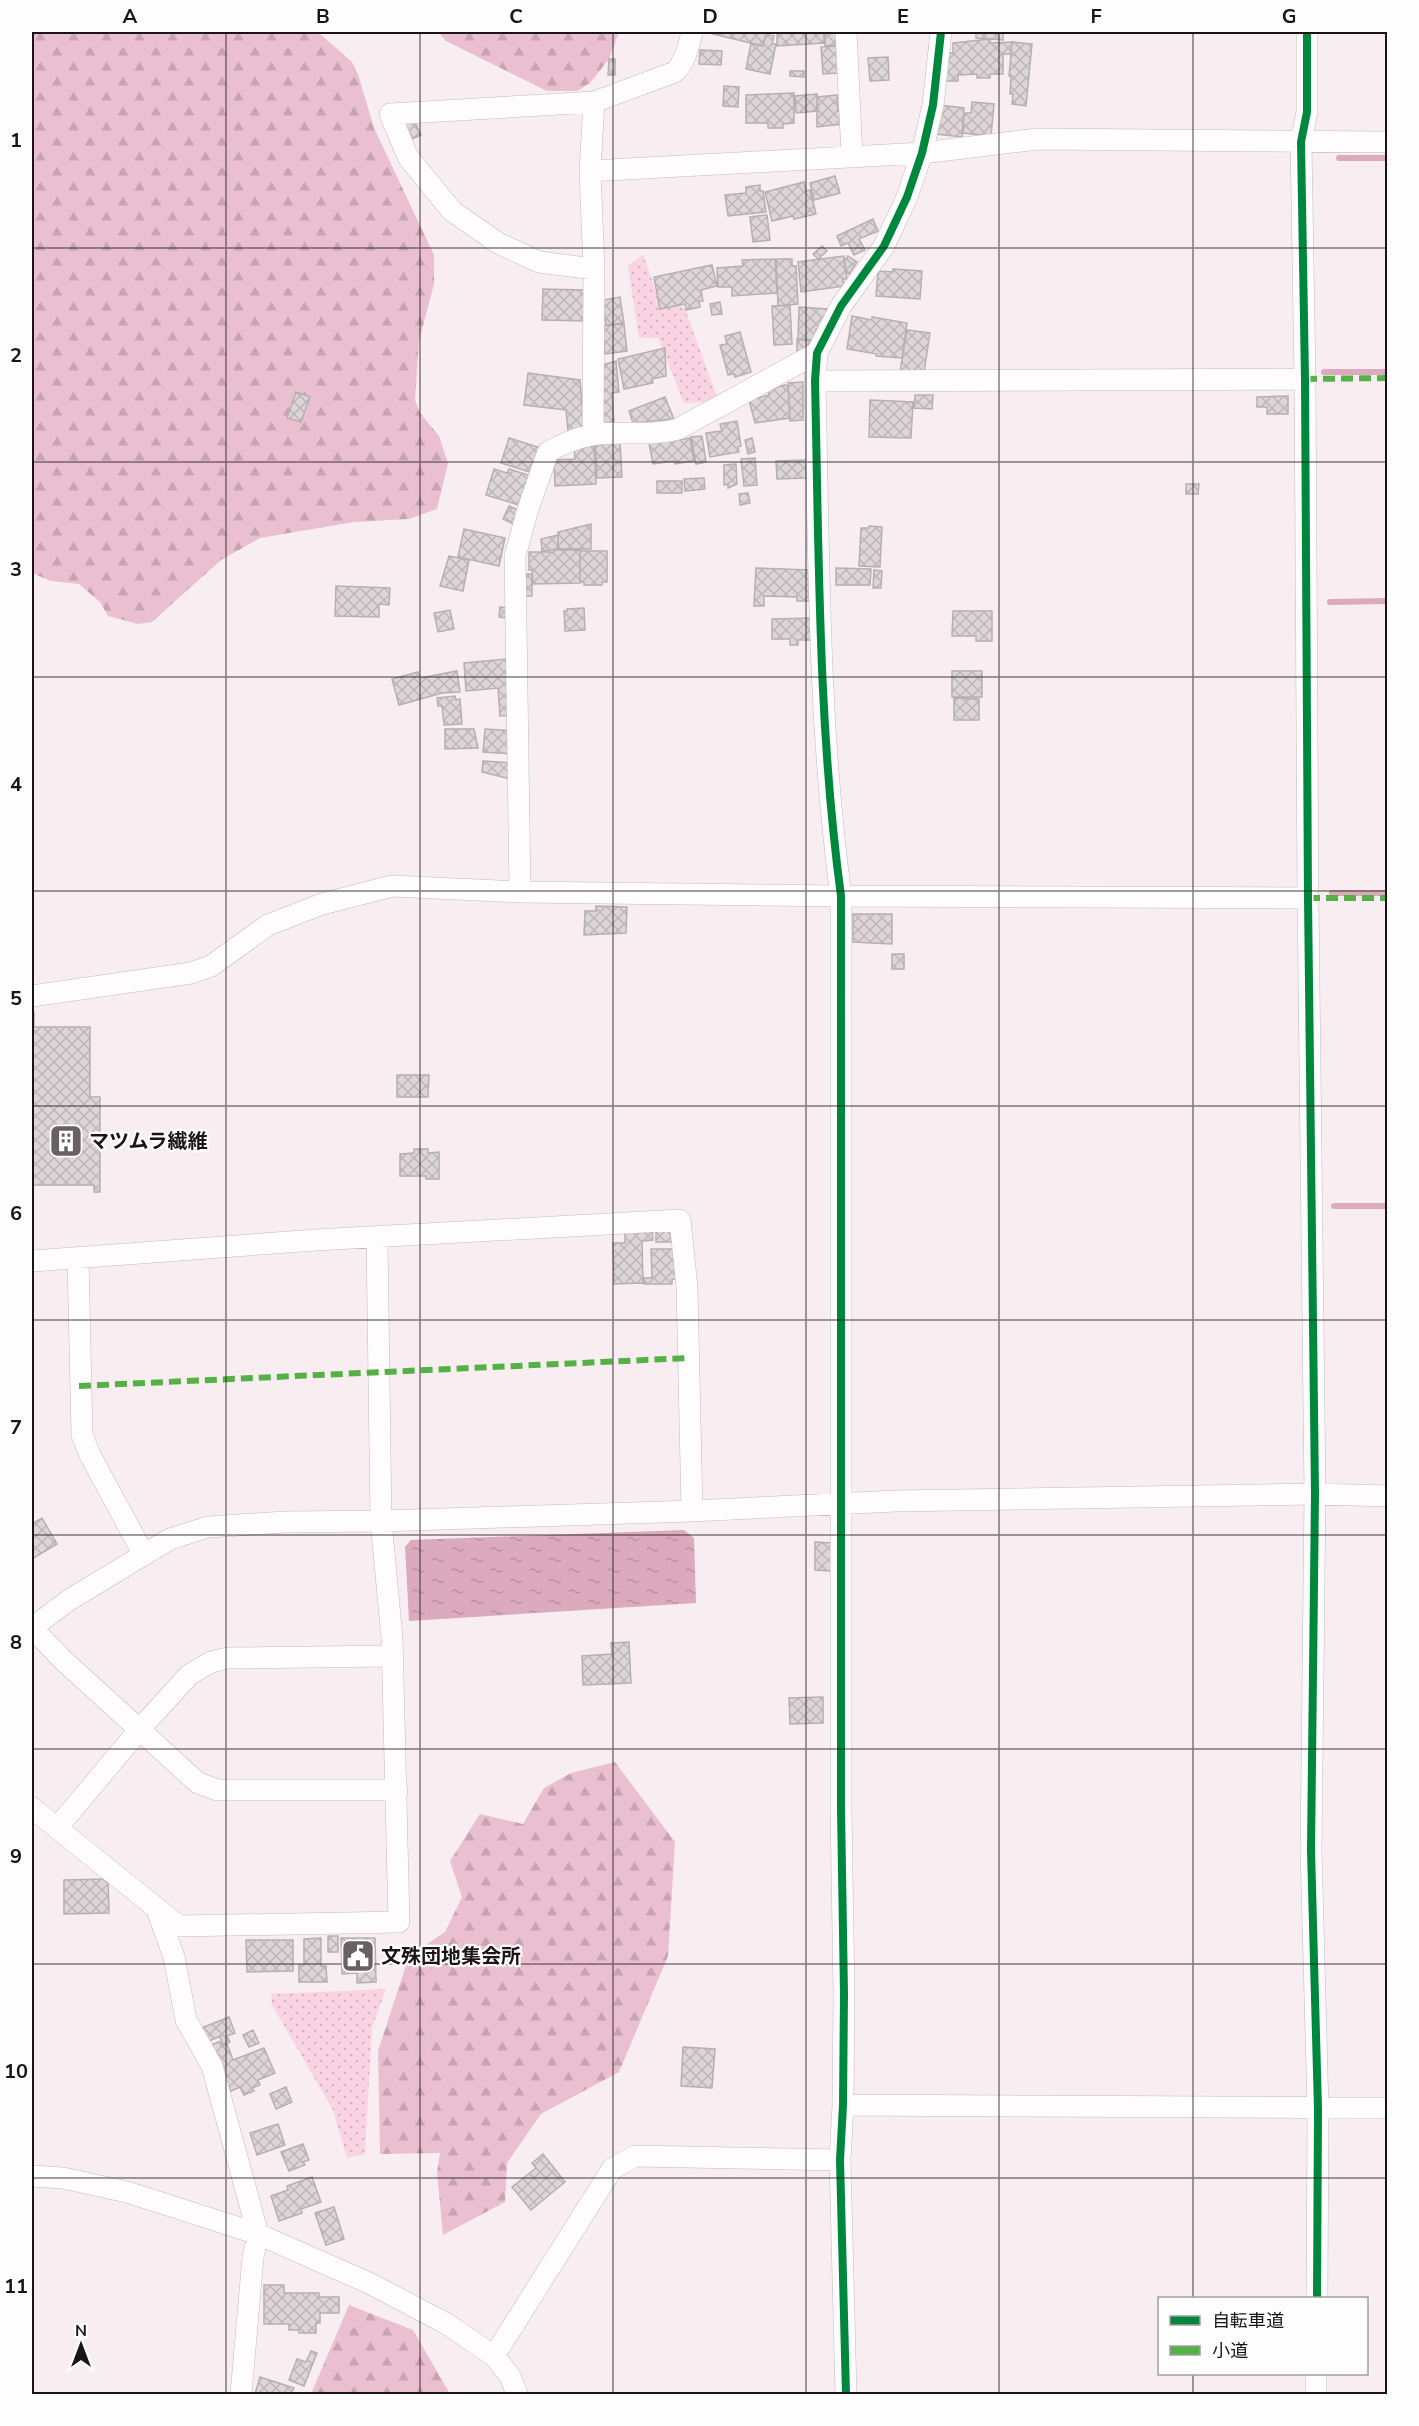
<svg xmlns="http://www.w3.org/2000/svg" width="1419" height="2426" font-family="'Nunito Sans','Noto Sans JP',sans-serif">
<style>
.grass{fill:url(#grass-dots)}
.forest{fill:url(#forest-firs)}
.water{fill:url(#water-ripples)}
.lines{fill:none;stroke-linecap:round;stroke-linejoin:round}
.stream{stroke:#dbaabd;stroke-width:6}
.building{fill:url(#building-cross-hatch);stroke:#b7afb1;stroke-width:1.5}
.minor-casing{stroke:#c3babd;stroke-width:22}
.minor{stroke:#fefcfd;stroke-width:21}
.quiet{stroke:#55b145;stroke-width:6;stroke-dasharray:12 6;stroke-linecap:butt}
.cycleway-casing{stroke:#fdfdfd;stroke-width:11}
.cycleway{stroke:#00873e;stroke-width:8}
.grid{fill:none;stroke:#1b1316;stroke-width:1.5;stroke-opacity:0.55}
.labels{text-anchor:middle;stroke-width:4.5;stroke-linejoin:round;paint-order:stroke}
.poi-label{font-size:20px;font-weight:bold;fill:#1b1316;stroke:#fdfdfd;text-anchor:start}
.neatline{fill:none;stroke:#1b1316;stroke-width:2}
.grid-label{font-size:20px;text-anchor:middle;font-weight:bold;fill:#1b1316}
</style>
<defs>
<pattern id="grass-dots" width="8" height="8" patternUnits="userSpaceOnUse" patternTransform="scale(1.5)"><rect width="8" height="8" fill="#fad4e2"/><path d="M2 2h.1M6 6h.1" fill="none" stroke="#d6b5c1" stroke-width="1.8" stroke-linecap="round"/></pattern>
<pattern id="forest-firs" width="22" height="20" patternUnits="userSpaceOnUse" patternTransform="scale(1.5)"><rect width="22" height="20" fill="#eac0d1"/><path d="M5 1l3.5 6h-7zM16 11l3.5 6h-7z" fill="#c8a4b3"/></pattern>
<pattern id="water-ripples" width="26" height="14" patternUnits="userSpaceOnUse" patternTransform="scale(1.5)"><rect width="26" height="14" fill="#dbaabd"/><path d="M2 4q2-2 4 0t4 0M15 11q2-2 4 0t4 0" fill="none" stroke="#bb91a2"/></pattern>
<pattern id="building-cross-hatch" width="8" height="8" patternUnits="userSpaceOnUse" patternTransform="scale(1.5)"><rect width="8" height="8" fill="#ddd5d8"/><path d="M0 0l8 8M0 8l8-8" fill="none" stroke="#bdb6b9"/></pattern>
</defs>
<rect width="100%" height="100%" fill="#f8eef1"/>
<path class="grass" d="M643 254 658 297 685 309 719 402 684 403 658 338H639L628 266Z
M386 1989 372 2028 365 2154 347 2158 333 2110 272 2005 271 1994Z"/>
<path class="forest" d="M32 32H318L352 62 358 74 374 128 434 255V284L419 341 415 400 420 413 439 436 448 463 437 509 409 519 354 522 260 538 221 560 152 622 138 624 108 616 100 602 79 584 51 581 32 573Z
M438 32H619L609 59 590 83 577 91H547L446 41Z
M615 1762 675 1842 668 1956 619 2072 541 2114 507 2163 505 2202 443 2235 437 2173 440 2153 380 2154 378 2051 409 1956 445 1932 462 1897 450 1861 480 1814 523 1824 544 1788 571 1773Z
M349 2305 413 2330 450 2394H311Z"/>
<path class="water" d="M684 1530 694 1538 696 1603 409 1621 405 1547 411 1540Z"/>
<g class="lines">
<path class="stream" d="M1339 158H1388
M1324 372H1388
M1330 602 1388 601
M1332 893H1388
M1334 1206H1388"/>
</g>
<path class="building" d="M705 32H766V34L763 46Z
M777 32H824V43L777 46Z
M825 32H837V45L825 46Z
M976 32H1003V40L976 38Z
M766 34 774 36 772 44H776L770 74 746 69 751 43 763 46Z
M990 39V43L1012 42 1011 54H1003V74H990V78H977V74L958 75V81H941V53H953V43Z
M1012 42 1032 44 1026 106 1012 104 1013 94H1010L1011 76H1009Z
M837 46 839 73 823 74 821 47Z
M700 50 722 51 721 65 699 64Z
M888 57 889 80 870 81 868 58Z
M609 59H615V75H608Z
M790 71H804V77L790 76Z
M724 86 739 87 738 107 723 106Z
M794 93V123L783 124V128H768V123H746V95Z
M817 94 818 111 796 113 795 96Z
M837 95 838 111 842 110 843 124 817 127V97Z
M972 102 994 104 991 136 963 133 964 113H971Z
M939 105 964 108 962 137 936 134Z
M412 116 421 135 408 141 399 123Z
M835 176 840 193 814 200 810 183Z
M804 182 806 191 810 190 816 214 794 219 793 216 772 221 765 192Z
M760 185V191H763L766 212 728 216 725 195 746 193V187Z
M767 215 770 240 753 242 750 217Z
M873 219 878 231 859 239 865 250 854 255 848 243 841 246 837 236Z
M822 246 827 251 818 259 813 254Z
M844 256 847 279H843L844 286 801 292 798 262Z
M848 256 857 262 849 274 846 272 844 262Z
M775 259 777 293 732 296V287H718L717 268 743 266 742 260Z
M776 259H792V266H796L798 304 778 306Z
M712 265 717 286 701 290 703 301H699L700 307 686 310 685 304 660 309 654 277Z
M893 269 922 271 920 299 876 296 878 271 893 272Z
M543 289 585 290V321L542 320Z
M620 297 624 323 606 325 603 300Z
M720 302 722 314 712 315 710 304Z
M790 305 792 344 774 345 772 306Z
M799 307 828 309 822 330 816 329 815 340 798 339Z
M852 316 872 320V317L907 323 902 358 876 356 877 354 847 349Z
M624 324 627 351 605 354 602 326Z
M907 330 930 333 924 373 900 372Z
M740 332 751 372 735 377 734 374 728 375 720 345 727 344 725 336Z
M797 339 816 342 797 355Z
M665 348 666 376 652 379 653 383 624 389 618 359Z
M616 361 619 392 612 393 614 423 599 424 602 365Z
M528 373 580 380 584 429 568 431 566 410 524 405Z
M803 382V420L790 421 788 383Z
M785 385 788 386 790 418 755 423 749 400 769 395 768 389Z
M296 392 310 397 301 422 287 418Z
M915 395H933L932 409 914 408Z
M1288 396V414H1267V407H1257V397Z
M665 397 674 419 633 423 629 411Z
M870 400 913 402 911 438 869 437Z
M737 421 741 446 738 447 739 452 710 457 706 433 722 431 720 424Z
M702 436 706 462 696 464 691 437Z
M509 438 541 448 533 473 501 463Z
M679 438 680 440 690 438 694 461 675 464 674 461 653 464 649 443Z
M752 438 755 452 748 454 745 440Z
M620 441 622 477 597 478 595 442Z
M594 446 596 484 555 486 554 460 575 459 574 447Z
M755 458 757 485 744 486 741 459Z
M806 460V478L777 479 776 461Z
M736 464 737 484 728 488V484L724 485V465Z
M494 469 507 473 509 469 531 476 522 506 486 495Z
M704 478 705 489 685 491 684 479Z
M657 481H682V493H657Z
M1186 484H1199L1198 494H1186Z
M748 493 750 503 740 505 739 494Z
M509 506 520 511 513 524 503 519Z
M591 524V549H558V532Z
M869 526 882 527 880 567 859 566 861 528H869Z
M464 529 505 538 499 566 458 557Z
M558 535V549L542 551 541 539Z
M554 550H580V583L533 584 532 570H529V552H554Z
M580 551H607V582H602V585H584V582H580Z
M449 556 469 560 463 591 440 586Z
M756 568 810 570 812 601H797V597L764 596V606H754Z
M836 568 871 569 870 585H836Z
M874 570 882 571 881 588H873Z
M521 574H532V596H521Z
M336 586 390 588 389 605 379 604V617L335 616Z
M500 607 508 608 506 618 499 617Z
M584 608 585 630 565 631 564 611H567V609Z
M450 610 454 629 438 632 434 613Z
M953 611H992V641H976V636H952Z
M814 618V640H798V645H790V639H772V619Z
M506 659 514 715 500 716 498 688 466 691 464 663Z
M457 671 460 692 442 693 399 705 392 679 418 672 420 678Z
M952 671H982V697H952Z
M455 696 456 700 460 699 462 724 444 725 442 706H438L437 698Z
M954 698 979 699V720H954Z
M445 729H474L478 748 445 749Z
M485 729 516 731 514 754 483 752Z
M483 761 516 763 514 780 482 772Z
M596 906 627 907 626 933 584 935 585 911H596Z
M853 914H892V944L853 942Z
M892 954H904V969H892Z
M32 1013H34V1027H90V1097H100V1192H94V1185H33L32 1194Z
M397 1075H429L428 1097H397Z
M414 1149H428V1153L439 1152V1179H426V1176H400V1154L414 1153Z
M652 1229 653 1240 642 1241 643 1283 614 1284 613 1243H625V1230Z
M656 1230H668L677 1237V1242H656Z
M651 1249H677V1279H672V1284H644V1278H652Z
M42 1518 57 1544 32 1559V1524Z
M815 1542 831 1543V1571L815 1570Z
M629 1642 631 1683 583 1685 582 1656 612 1654 611 1643Z
M823 1697V1723L790 1724 789 1698Z
M108 1879 109 1913 64 1914V1880Z
M328 1936H338V1952H328Z
M321 1938V1966H326L327 1982H299V1965H304V1939Z
M341 1938H375L376 1982 357 1983V1973L342 1974Z
M246 1940H293V1971L247 1972Z
M229 2017 235 2033 227 2036 230 2042 223 2045 220 2036 205 2043 199 2029Z
M253 2030 259 2043 249 2047 243 2035Z
M221 2041 223 2046 227 2044 233 2060 264 2048 275 2073 258 2080 260 2085 252 2088 254 2091 244 2095 240 2087 229 2092 206 2047Z
M683 2047 715 2049 712 2088 681 2086Z
M286 2087 292 2102 276 2109 270 2094Z
M278 2124 285 2145 257 2155 250 2133Z
M303 2144 309 2160 303 2162 305 2165 289 2171 281 2152Z
M543 2154 565 2182 531 2210 512 2187 536 2168 532 2163Z
M312 2177 321 2202 301 2209 302 2213 279 2221 271 2196 288 2190 287 2186Z
M334 2207 344 2239 326 2245 315 2213Z
M264 2285H284V2293H319V2297H339V2313H320V2323H316V2333H299V2330H289V2324H264Z
M311 2351 317 2353 304 2386 289 2380 297 2359 306 2362Z
M260 2377 294 2388 291 2394H255Z"/>
<g class="lines">
<g class="minor-casing">
<path id="minor" d="M846 32 852 156
M1307 32V112L1301 142 1305 379 1308 898 1315 1494 1311 1850 1318 2109 1317 2298
M590 171 922 153 1038 139 1388 142
M594 269 539 262 498 243 452 211 408 157 390 114 594 102 675 72C686 60 688 48 692 32
M815 381 1305 379
M593 434 594 269 590 171 594 102
M520 892 515 556 528 509 548 452C562 444 576 438 592 435 621 430 650 437 678 429L817 353
M32 996 191 973 211 966 268 925 322 904 392 886 520 892 841 896 1308 898
M78 1258 82 1435 90 1455 144 1555
M32 1261 316 1240 680 1220 687 1287 692 1511
M397 1790H218L198 1783 64 1661 32 1628 69 1600 170 1539 208 1527 285 1522 381 1521 692 1511 896 1501 1315 1494 1388 1496
M32 1808 179 1926 399 1922 392 1638 381 1521 377 1238
M57 1828 139 1730 189 1675 211 1662 228 1658 392 1656
M157 1910 174 1957 186 2020 212 2066 258 2234 253 2257 241 2394
M843 2105 1388 2108
M32 2176 63 2178 127 2192 258 2234 369 2283 447 2324 494 2356 510 2376 517 2394
M494 2356 612 2169 635 2156 840 2160
M846 2394 840 2160 843 2105 844 1994 841 1809V896C818 727 819 553 815 381L817 353 841 306 884 246 907 197 922 153 933 105 941 32
M1316 2394V2374"/>
</g>
<use href="#minor" class="minor"/>
<path class="quiet" d="M1305 379 1388 378
M1308 898H1388
M79 1386 689 1358"/>
<g class="cycleway-casing">
<path id="cycleway" d="M1307 32V112L1301 142 1305 379 1308 898 1315 1494 1311 1850 1318 2109 1317 2298
M846 2394 840 2160 843 2105 844 1994 841 1809V896C818 727 819 553 815 381L817 353 841 306 884 246 907 197 922 153 933 105 941 32"/>
</g>
<use href="#cycleway" class="cycleway"/>
</g>
<path class="grid" d="M226 32V2394M420 32V2394M613 32V2394M806 32V2394M999 32V2394M1193 32V2298M32 248H1388M32 462H1388M32 677H1388M32 891H1388M32 1106H1388M32 1320H1388M32 1535H1388M32 1749H1388M32 1964H1388M32 2178H1388M1193 2374V2394"/>
<defs>
<g id="building-square" transform="scale(1.725)"><rect x="-9" y="-9" width="18" height="18" rx="4" fill="#686063" stroke="#fdfdfd"/><path d="M-4-6H4V6H1V3H-1V6H-4ZM-2.5-4.3h1.7v1.8h-1.7ZM.8-4.3h1.7v1.8H.8ZM-2.5-1h1.7V.8h-1.7ZM.8-1h1.7V.8H.8Z" fill="#fff"/></g>
<g id="civic-square" transform="scale(1.725)"><rect x="-9" y="-9" width="18" height="18" rx="4" fill="#686063" stroke="#fdfdfd"/><path d="M-.6-6.5H3V-4.5H.6V-3L4-1V1h2V6H-6V1h2V-1L-.6-3ZM-1.2 2.5V6h2.4V2.5Z" fill="#fff"/></g>
</defs>
<g fill-rule="evenodd">
<use href="#building-square" x="66" y="1141"/>
<use href="#civic-square" x="358" y="1956"/>
</g>
<g class="labels">
<g class="poi-label">
<text x="89" y="1148">マツムラ繊維</text>
<text x="381" y="1963">文殊団地集会所</text>
</g>
</g>
<rect width="1419" height="2426" fill="none" stroke="#fdfdfd" stroke-width="66"/>
<rect x="1158" y="2297" width="210" height="78" fill="#fdfdfd" stroke="#a39fa1" stroke-width="1.5"/>
<rect x="1170" y="2316" width="30" height="9" fill="#00873e" stroke="#a39fa1" stroke-width="1.5"/>
<text x="1212" y="2327" font-size="18" fill="#1b1316">自転車道</text>
<rect x="1170" y="2346" width="30" height="9" fill="#55b145" stroke="#a39fa1" stroke-width="1.5"/>
<text x="1212" y="2357" font-size="18" fill="#1b1316">小道</text>
<g transform="translate(81 2345)" stroke="#fdfdfd" stroke-width="4.5" paint-order="stroke">
<path d="M0-4.5L10 22L0 15L-10 22Z" fill="#1b1316"/>
<text y="-9" font-size="16" font-weight="bold" text-anchor="middle" fill="#1b1316">N</text>
</g>
<rect x="33" y="33" width="1353" height="2360" class="neatline"/>
<g class="grid-label">
<text x="130" y="23">A</text>
<text x="323" y="23">B</text>
<text x="516" y="23">C</text>
<text x="710" y="23">D</text>
<text x="903" y="23">E</text>
<text x="1096" y="23">F</text>
<text x="1289" y="23">G</text>
<text x="16" y="147">1</text>
<text x="16" y="362">2</text>
<text x="16" y="576">3</text>
<text x="16" y="791">4</text>
<text x="16" y="1005">5</text>
<text x="16" y="1220">6</text>
<text x="16" y="1434">7</text>
<text x="16" y="1649">8</text>
<text x="16" y="1863">9</text>
<text x="16" y="2078">10</text>
<text x="16" y="2293">11</text>
</g>
</svg>
